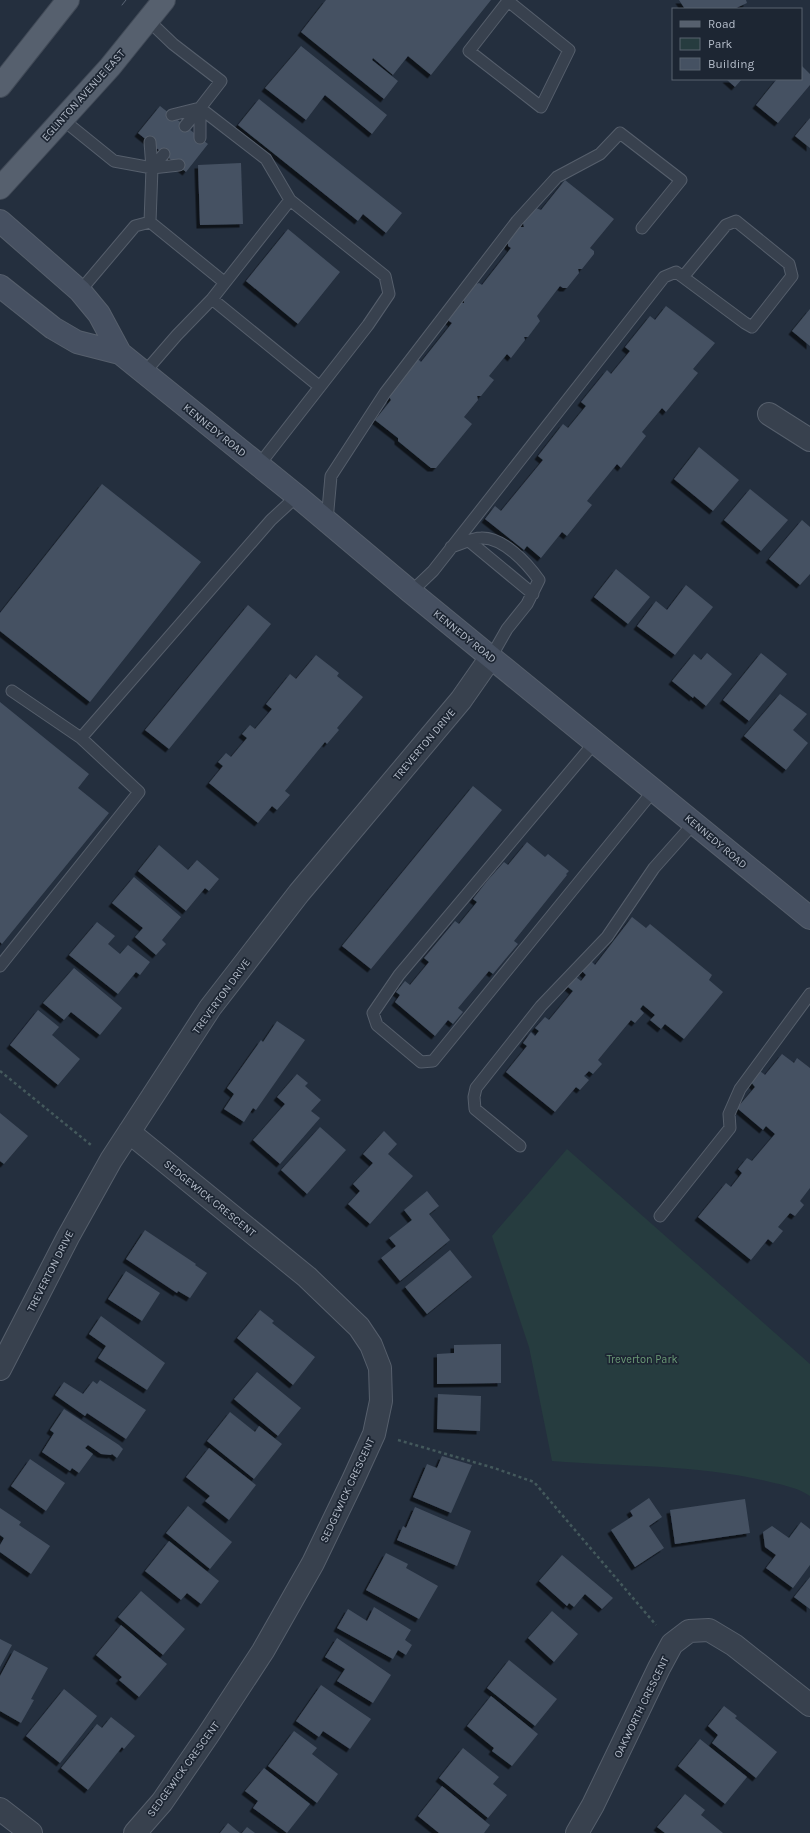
<svg xmlns="http://www.w3.org/2000/svg" width="810" height="1833" font-family="Karla,sans-serif">
<style>
.green{fill:#263c3f}
.building{fill:#455162;filter:url(#shadow)}
.lines{fill:none;stroke-linecap:round;stroke-linejoin:round}
.service-casing{stroke:#565f6c;stroke-width:13}
.minor-casing{stroke:#565f6c;stroke-width:24}
.secondary-casing{stroke:#565f6c;stroke-width:24}
.primary-casing{stroke:#414a57;stroke-width:24}
.path{stroke:#44595c;stroke-width:2.5;stroke-dasharray:3 3;stroke-linecap:butt}
.service{stroke:#38414e;stroke-width:11}
.minor{stroke:#38414e;stroke-width:22}
.secondary{stroke:#465061;stroke-width:22}
.primary{stroke:#56606e;stroke-width:22}
.tram{stroke:#5a6575;stroke-width:1}
.labels{text-anchor:middle;stroke-width:3.5;stroke-linejoin:round;paint-order:stroke}
.street-label{font-size:11px;fill:#b4bcc9;stroke:#1d2633}
.park-label{font-size:11px;fill:#6b9a76;stroke:#1d2633}
</style>
<defs>
<filter id="shadow"><feDropShadow dx="-3.5" dy="3.5" stdDeviation="0" flood-color="#0009"/></filter>
</defs>
<rect width="100%" height="100%" fill="#242f3e"/>
<path class="green" d="M567 1149 810 1364V1496C798 1488 784 1485 770 1482 699 1464 624 1467 552 1461L529 1347 492 1236Z"/>
<path class="building" d="M326 0H491L431 75 408 56 393 75 373 58 372 60 398 81 384 99 301 32Z
M679 0H746L747 3 734 9H685Z
M301 46 387 115 372 134 325 95 306 120 265 88Z
M801 65 810 74V85L778 123 756 105 777 79H801Z
M726 79H742L735 87Z
M259 99 402 213 386 233 363 214 358 221 238 125Z
M160 106 208 144 186 172 138 133Z
M810 118V148L795 136Z
M241 163 243 224 200 225 198 165Z
M565 180 614 219 590 248 594 251V254L582 269H578L579 273 567 288H563L560 286 537 316 540 321 528 337H524L525 340 511 358 507 354 489 376 494 380 481 396H477L478 400 464 417 472 424 436 468H431L398 441V438L375 420 391 400 388 395 400 380H403V376L415 360H419L421 362 452 323 449 321V318L460 303H464V299L476 284 479 283 482 285 511 248 508 246V242L520 227H524L523 223 536 208 541 210Z
M288 229 340 272 298 324 246 281Z
M666 306 715 343 693 369 698 373 666 412 662 408 642 432 646 436 621 468 617 464 587 501 592 505 567 536 562 532 541 558 527 546 524 550 485 519 495 506 501 511 543 460 538 456 563 424 568 428 586 406 581 402 607 370 611 374 630 351 625 347 650 316 655 320Z
M810 309V346L792 331Z
M699 447 739 480 713 511 674 479Z
M102 484 201 562 90 702 0 631V613Z
M750 489 788 520 761 551 724 520Z
M802 520 810 527V574L800 585 769 559Z
M616 569 650 597 628 624 594 597Z
M686 585 713 607 675 655 637 626 656 601 667 610Z
M248 605 271 624 169 749 145 730Z
M707 653 732 674 706 706 694 696 693 698 672 681 694 654 701 660Z
M761 653 787 674 749 721 723 700Z
M316 655 339 673 337 676 363 697 337 728 339 730 327 744 325 742 285 791 290 795 277 810 272 806 258 823 209 783 223 766 218 762 226 753 231 757 247 738 242 734 250 725 255 729 272 709 266 704 290 674 296 679Z
M780 694 807 714 793 730 808 743 786 770 744 736Z
M0 702 89 774 78 788 109 813 2 944 0 942Z
M473 786 502 810 371 969 342 946Z
M527 842 545 857 548 854 569 871 566 874 567 875 514 941 518 944 493 974 489 971 458 1008 463 1012 453 1024 448 1020 435 1036 395 1002 400 995 396 992 405 981 410 985 429 962 424 958 455 921 459 924 477 902 473 899 487 881 504 862 508 865Z
M159 845 188 870 197 860 219 879 209 891 205 888 186 911 138 871Z
M134 877 181 917 162 940 166 944 156 955 135 937 143 928 112 903Z
M632 917 646 928 650 924 712 975 709 980 723 992 684 1039 665 1024 661 1029 650 1020 655 1015 643 1005 640 1009 644 1013 635 1023 631 1020 598 1060 602 1064 593 1074 589 1071 584 1076 589 1080 580 1090 576 1087 555 1112 506 1072 527 1046 523 1043 531 1032 535 1036 539 1031 535 1028 545 1017 549 1020 573 991 568 987 576 977 581 981 586 975 582 971 591 961 595 965Z
M97 922 115 936 108 944 120 954 128 945 150 962 140 975 136 972 118 994 69 955Z
M74 968 122 1008 100 1035 71 1012 64 1020 43 1003Z
M38 1010 59 1027 52 1035 80 1059 58 1085 10 1045Z
M277 1021 305 1040 256 1110 253 1108 244 1122 224 1109 234 1094 227 1088 261 1040 263 1042Z
M782 1054 794 1063 797 1058 810 1068V1188L800 1201 804 1205 795 1216 790 1213 778 1227 783 1231 773 1243 768 1239 751 1260 698 1217 726 1183 731 1187 742 1173 738 1169 747 1158 752 1161 775 1134 766 1126 763 1130 737 1108 755 1087 751 1082 760 1071 765 1075Z
M297 1074 308 1083 305 1086 321 1100 311 1111 320 1118 280 1164 253 1140 285 1104 277 1097Z
M0 1113 28 1136 4 1164 0 1161Z
M320 1127 346 1150 307 1194 281 1170Z
M384 1131 397 1144 388 1154 413 1176 370 1224 348 1204 360 1191 353 1184 373 1163 363 1154Z
M427 1191 439 1206 429 1214 450 1240 400 1281 381 1258 396 1246 389 1238 412 1220 404 1210Z
M145 1230 196 1264 195 1265 207 1273 190 1298 178 1291 177 1293 126 1259Z
M450 1250 472 1277 427 1314 405 1287Z
M126 1271 160 1293 142 1321 108 1299Z
M260 1310 274 1321 272 1323 315 1357 293 1385 237 1338Z
M101 1316 165 1363 147 1390 98 1358 106 1346 89 1334Z
M501 1344V1383L437 1384V1354L454 1353V1345Z
M257 1372 301 1408 278 1436 234 1399Z
M100 1380 146 1410 126 1439 87 1413 85 1416 55 1395 64 1382 83 1394 93 1381 97 1384Z
M438 1394 481 1396 480 1431 437 1429Z
M64 1409 119 1445 123 1449 117 1458 112 1454 111 1455 101 1454 88 1445 85 1448 93 1454 79 1473 72 1468 70 1471 42 1452 54 1433 50 1430Z
M230 1412 255 1432 259 1426 282 1444 254 1479 207 1441Z
M209 1448 256 1485 229 1520 205 1501 210 1496 186 1477Z
M442 1456 472 1465 451 1513 413 1497 427 1464 437 1468Z
M30 1459 65 1483 46 1511 11 1486Z
M649 1498 662 1517 649 1526 664 1548 635 1567 611 1530 633 1516 630 1511Z
M745 1499 750 1533 675 1544 670 1510Z
M188 1506 232 1542 210 1569 166 1533Z
M415 1507 471 1531 457 1566 397 1540 403 1526 406 1528Z
M0 1508 21 1522 19 1525 50 1546 31 1574 0 1552V1545L4 1538 0 1535Z
M801 1522 810 1529V1565L793 1588 766 1568 776 1555 765 1547 763 1532 772 1526 789 1538Z
M169 1541 219 1581 201 1604 187 1593 181 1600 145 1571Z
M386 1553 408 1564 406 1568 438 1586 419 1619 366 1590Z
M562 1555 613 1598 602 1609 585 1594 574 1607 569 1603 567 1606 539 1581Z
M810 1577V1609L794 1597Z
M141 1591 185 1629 163 1655 118 1617Z
M374 1607 411 1630 405 1640 412 1645 406 1655 398 1650 393 1659 337 1628 348 1609 367 1621Z
M552 1611 578 1634 554 1662 528 1638Z
M121 1625 167 1664 139 1697 119 1680 122 1677 96 1655Z
M337 1638 391 1675 373 1703 337 1681 345 1669 325 1657Z
M0 1639 12 1645 0 1667Z
M14 1650 48 1668 31 1699 34 1700 21 1723 0 1711V1676Z
M509 1660 557 1699 535 1726 487 1688Z
M321 1685 371 1719 350 1749 323 1731 319 1737 296 1721Z
M64 1689 97 1716 60 1763 26 1736Z
M491 1696 538 1734 512 1766 492 1751 494 1748 467 1726Z
M724 1706 737 1716 735 1718 777 1752 756 1778 712 1743 718 1735 708 1726Z
M111 1717 135 1736 124 1749 122 1747 88 1790 61 1768 97 1724 102 1728Z
M294 1731 317 1748 312 1754 338 1774 317 1803 268 1766Z
M700 1739 747 1777 725 1804 678 1766Z
M463 1748 499 1777 493 1784 507 1795 488 1818 439 1778Z
M264 1768 310 1804 287 1833 253 1808 258 1801 245 1791Z
M442 1786 490 1825 484 1833H439L418 1816Z
M685 1794 705 1810 701 1815 723 1833H665L657 1827Z
M228 1823 240 1833H220Z
M247 1827 255 1833H242Z"/>
<g class="lines">
<g class="service-casing">
<path id="service" d="M508 1 569 50 541 107 469 51 508 1 509 0
M148 20 173 44 221 81 200 108 266 159 290 200
M172 115 200 108V138
M62 119 114 161 152 168
M185 126 200 108
M150 142 152 168 179 165
M150 222 224 282
M150 222 152 168 164 154
M80 291 135 226 150 222
M212 299 320 387
M144 373 177 335 212 299 290 200 385 276 389 294 368 325 259 465
M327 521 331 476 385 393 517 221 557 177 600 154 620 133 681 180 642 228
M469 541 533 594
M451 547C461 544 472 538 481 538 503 537 527 563 539 580L527 604 507 629 491 657
M411 592 433 571 664 277 676 272 683 277 745 323 752 327 792 276 789 264 736 221 726 225 683 277
M12 691 81 738
M595 742 399 975 373 1013 377 1025 421 1062 433 1061 654 790
M0 966 139 792 81 738 271 520 297 496
M520 1146 475 1109 474 1097 476 1088 541 1006 607 937 654 868 694 823
M660 1216 730 1128 729 1114 740 1089 810 994"/>
</g>
<g class="minor-casing">
<path id="minor" d="M769 414 810 440
M129 1132 307 1277 359 1327 371 1345 380 1368 381 1401 374 1434 353 1480 313 1563 263 1651 208 1735 162 1802 135 1833
M0 1369 68 1237 111 1160 210 1008 299 893 461 700 491 657
M0 1809 31 1833
M577 1833 593 1805 659 1668 672 1644 689 1631 709 1630 734 1645 810 1705"/>
</g>
<g class="secondary-casing">
<path id="secondary" d="M0 221 80 291 99 314 120 353 297 496 411 592 810 918
M0 286 53 328 77 342 120 353"/>
</g>
<g class="primary-casing">
<path id="primary" d="M0 86 68 0
M0 188 110 67 164 0"/>
</g>
<path class="path" d="M0 1071 91 1145
M398 1440 494 1468 534 1482 656 1625"/>
<use href="#service" class="service"/>
<use href="#minor" class="minor"/>
<use href="#secondary" class="secondary"/>
<use href="#primary" class="primary"/>
<path class="tram" d="M122 5 126 0"/>
</g>
<g class="labels">
<g class="street-label">
<text transform="translate(83 95) rotate(-48)" y="4">EGLINTON AVENUE EAST</text>
<text transform="translate(215 430) rotate(39)" y="4">KENNEDY ROAD</text>
<text transform="translate(465 636) rotate(39)" y="4">KENNEDY ROAD</text>
<text transform="translate(424 744) rotate(-50)" y="4">TREVERTON DRIVE</text>
<text transform="translate(716 841) rotate(40)" y="4">KENNEDY ROAD</text>
<text transform="translate(221 996) rotate(-54)" y="4">TREVERTON DRIVE</text>
<text transform="translate(210 1198) rotate(39)" y="4">SEDGEWICK CRESCENT</text>
<text transform="translate(50 1271) rotate(-63)" y="4">TREVERTON DRIVE</text>
<text transform="translate(347 1490) rotate(-65)" y="4">SEDGEWICK CRESCENT</text>
<text transform="translate(641 1707) rotate(-64)" y="4">OAKWORTH CRESCENT</text>
<text transform="translate(183 1769) rotate(-54)" y="4">SEDGEWICK CRESCENT</text>
</g>
<g class="park-label">
<text x="642" y="1363">Treverton Park</text>
</g>
</g>
<rect x="672" y="8" width="130" height="72" fill="#1d2633" stroke="#59626f"/>
<rect x="680" y="21" width="20" height="6" fill="#56606e" stroke="#59626f"/>
<text x="708" y="28" font-size="12" fill="#b4bcc9">Road</text>
<rect x="680" y="38" width="20" height="12" fill="#263c3f" stroke="#59626f"/>
<text x="708" y="48" font-size="12" fill="#b4bcc9">Park</text>
<rect x="680" y="58" width="20" height="12" fill="#455162" stroke="#59626f"/>
<text x="708" y="68" font-size="12" fill="#b4bcc9">Building</text>
</svg>
